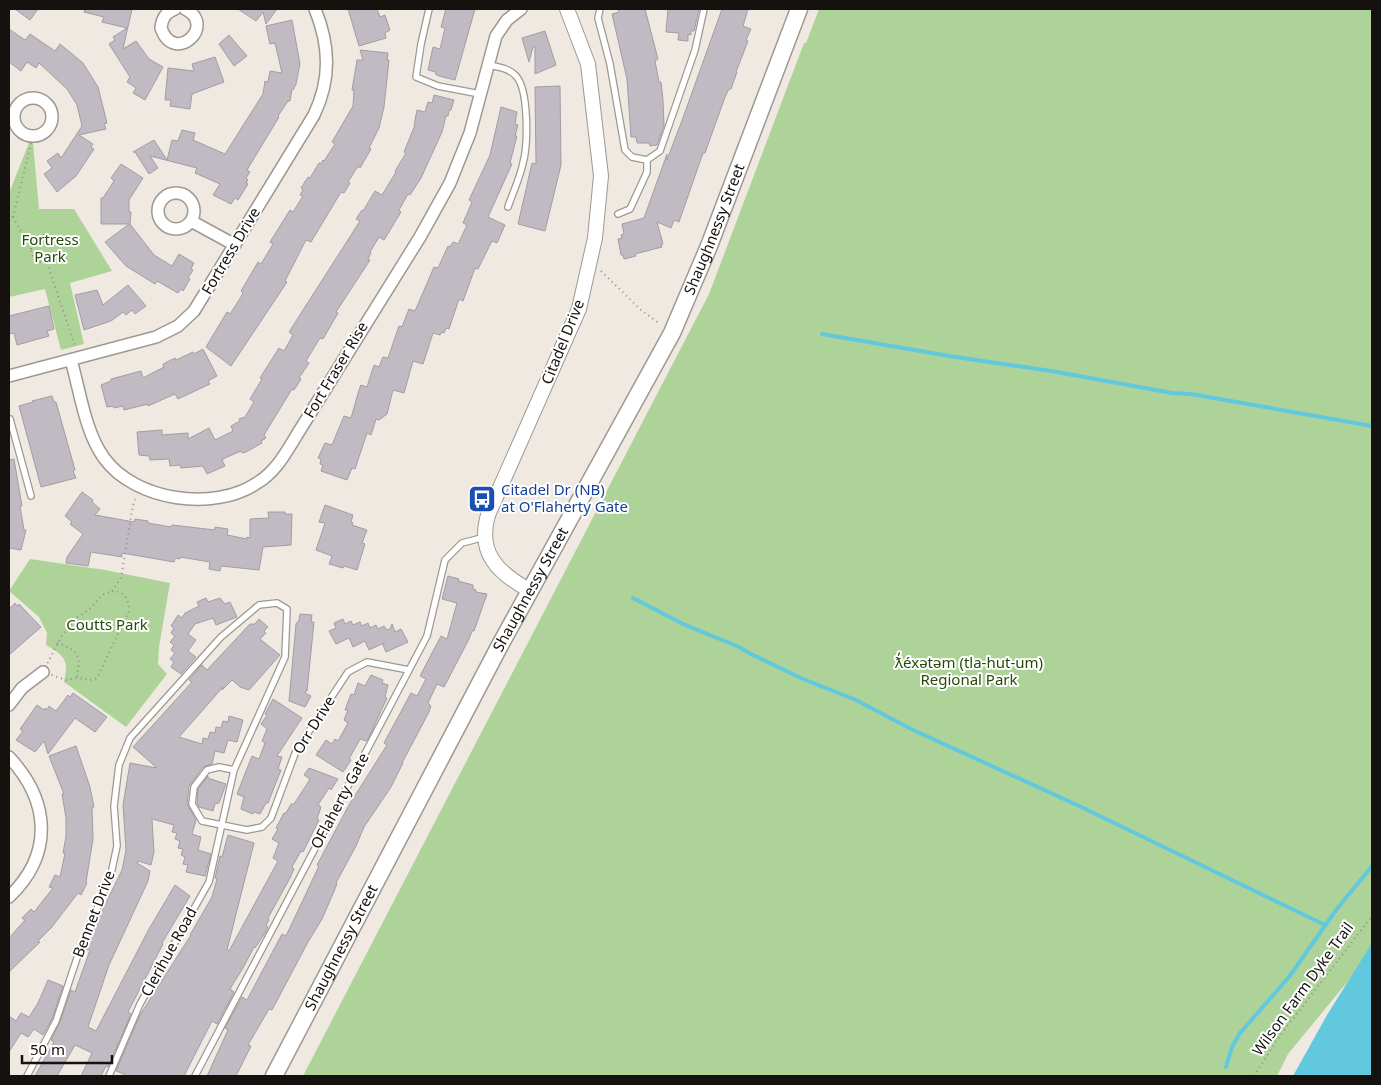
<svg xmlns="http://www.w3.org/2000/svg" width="1381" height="1085" font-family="'Noto Sans',sans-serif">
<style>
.green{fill:#add399}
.water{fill:#62c8dd}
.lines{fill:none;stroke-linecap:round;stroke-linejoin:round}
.stream{stroke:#62c8dd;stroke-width:4}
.building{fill:#c0bac3;stroke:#a29da5}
.service-casing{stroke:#9f9891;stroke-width:8}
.minor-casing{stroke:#9f9891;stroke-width:14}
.tertiary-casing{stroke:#9f9891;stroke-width:16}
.secondary-casing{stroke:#9f9891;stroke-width:19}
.path{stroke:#928c87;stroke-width:2;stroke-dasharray:1 4;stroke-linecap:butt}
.service{stroke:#fff;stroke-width:5.5}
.minor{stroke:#fff;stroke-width:11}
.tertiary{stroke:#fff;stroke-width:14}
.secondary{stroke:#fff;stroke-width:16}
.labels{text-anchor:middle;stroke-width:4;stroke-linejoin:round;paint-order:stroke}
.street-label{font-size:15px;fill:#14110f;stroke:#fff}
.park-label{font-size:15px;fill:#254b06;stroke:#fff}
.transit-label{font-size:15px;fill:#164399;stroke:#fff;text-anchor:start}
</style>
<rect width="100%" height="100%" fill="#f0e9e1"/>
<path class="green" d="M819 9H1372V952L1288 1054 1277 1076H303L709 294 804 43H806Z
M29 143H33L39 209H74L112 271 70 283 84 344 61 350 45 289 9 297V193Z
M30 559 105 570 170 583 159 647 158 664 167 674 126 727 64 682C69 660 65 656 46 645L47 633 39 617 9 591Z"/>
<path class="water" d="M1372 943V1076H1293L1327 1015Z"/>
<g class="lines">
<path class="stream" d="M822 334 949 356 1051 371 1172 393 1191 394 1372 426
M633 598 683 624 739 647 749 653 803 679 856 700 911 729 1077 805 1325 925
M1226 1067 1232 1047 1240 1033 1289 977 1336 910 1372 866"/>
</g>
<path class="building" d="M15 9H38L30 20Z
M85 9H132L123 49 136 41 149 59 163 67 145 100 133 93 136 88 127 82 130 77 109 44 115 40 113 37 127 28 102 22 104 17 84 12Z
M238 9H277L266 24 263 12 256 21Z
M348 9H377L380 17 385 15 390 30 385 33 386 38 359 46Z
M446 9H475L455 80 439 76 435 74 436 72 428 70 433 47 440 49 445 28 441 27Z
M618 9H645L658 59 655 61 659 82H661L663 100 664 125 657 145 650 146 649 143H637L636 137H631L627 79 612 14 619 12Z
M668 9H699L694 31H691V35L688 34V41L678 40 679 33 666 32Z
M722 9H748L743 26 751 29 746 40 748 41 736 72H737L731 89H729L725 97 705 153H703L679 222 674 220 671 228 657 222 663 244H661L662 247 635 254 636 256 624 259 623 255H621L618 239 622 238 621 235 624 234 622 224 644 218 667 154V160L684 115Z
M292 20 300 64 296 84 293 90 292 89 290 101H288L278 116 279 117 247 170 250 172 246 178 248 180 246 183 248 184 238 200 235 198 231 204 213 195 220 184 195 173 197 168 150 156 158 168 149 174 135 152H133L154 140 167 160 172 140 178 141 182 130 195 133 193 140 225 154 263 94 265 81 268 82 270 71 282 73 275 43 270 44 266 26Z
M9 29 25 40 30 34 55 51 60 44 83 63 98 87 107 123 104 124 106 129 79 135 93 144 91 147 94 149 76 176 57 192 44 174 52 168 47 161 58 153 61 158 82 126 77 105 67 89 39 63 36 68 27 62 21 71 9 62Z
M545 31 556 65 535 74V47H533L529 62 522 38Z
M229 35 247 56 234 66 219 44Z
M360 50 388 53 387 60H389L384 107 379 128 369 148 371 149 360 168 358 166 348 182 350 183 344 193 341 192 311 242 306 240 285 281 287 282 231 366 206 347 227 312 230 314 241 297 243 293 241 291 258 262 261 264 273 244 270 242 290 210 293 212 303 196 300 195 303 190 301 188 308 177 310 178 319 163 321 164 323 160 324 161 335 144 332 142 353 106 354 90H352L357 60H363Z
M215 57 224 82 192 94 190 109 170 106 171 100H165L168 68 194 71 192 64Z
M560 86 561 165 545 231 518 224 532 163 536 164 535 87Z
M434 95 454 100 451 110H449L448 116H446L442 132 421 178 410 195 408 194 399 210 401 212 384 240 379 237 370 252 371 253 368 259 370 260 336 312 338 313 323 339 320 338 306 361 309 363 299 378 301 379 294 390 292 389 264 435 266 438 261 441 262 443 246 452 242 453 241 451 225 458 222 460 225 466 207 474 203 466 181 468 180 465 170 466 169 459 150 460 149 456 139 455 137 432 162 430V435L188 433V439L209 428 215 440 233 431 231 426 240 421 239 419 245 417 254 402 250 399 262 379 260 378 279 348 284 351 293 335 289 332 360 221 356 219 362 210 363 211 375 191 382 195 396 172 395 171 406 153 404 152 415 125H414L417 110 425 112 428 102 432 103Z
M501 107 517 112 515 124 518 125 515 136H517L510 163 512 164 488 217 505 225 497 243 492 241 478 269 475 268 463 301 459 299 449 329 446 328 444 333 442 332 440 335 433 333 423 364 413 361 404 393 393 390 387 414 379 420 376 419 371 435 367 433 355 469 352 468 347 480 321 471 323 465 320 464 321 459 318 458 325 443 332 445 344 416 351 418 359 390 361 385 367 387 374 365 379 367 383 357 388 358 399 326 402 327 409 309 415 311 434 267 438 268 448 246 450 247 453 242 458 244 467 225 463 223 472 202 469 200 490 155Z
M121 164 143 178 129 200V212H131L130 224 154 255 172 266 179 254 194 263 191 269 193 270 188 278 190 279 183 291 181 289 178 293 157 281 155 284 126 266 105 242 129 224H101V198H103L114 181 111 178Z
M128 285 146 306 135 314 132 310 126 315 123 312 111 321 84 330 75 295 97 290 103 305Z
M49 306 54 329 47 331 49 336 17 345 14 333 9 334V316Z
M203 349 217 376 208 381 210 384 178 399 175 394 148 406V404L124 410 123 406 114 408 113 406 107 407 101 385 111 381V379L141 371 143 378 164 367 163 364 175 358 176 360 193 352 194 354Z
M52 396 54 402H56L75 470 73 471 76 478 41 487 19 406 33 402 32 401Z
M14 459 22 506H20L24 530H26L21 550 9 548V460Z
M82 492 93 500 92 502 100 509 95 515 134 522 135 519 148 521V523L171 527 172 525 215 530V527L228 529 227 535 247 539V537L250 538V519L269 518 268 512H285V514H292L291 545 263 547 259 570 221 566 220 571 209 569 210 562 180 557V559L175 558 174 562 122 553V557L91 552 88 566 66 563 67 557 83 534 70 524 72 522 65 516Z
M325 505 353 515 351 522 353 523 352 525 367 530 362 543 365 544 357 570 344 566 343 568 329 564 332 556 316 550 325 523 319 522Z
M448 576 459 579 458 581 473 585V589L476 590V592L487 594 474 631H472L469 639 444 687 437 684 428 703 431 706 429 712 402 763H403L391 787 364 827 356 846 336 883 337 884 332 896 322 919 308 942 272 1010 269 1009 248 1045 251 1046 236 1076H207L228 1030 225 1028 242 997 247 1000 282 934 286 936 319 866 317 865 349 805 387 745 384 743 411 693 417 696 426 679 420 676 441 636 447 639 457 603 442 599Z
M206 598 208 602 220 598 225 604 230 602 237 617 216 625 213 618 195 624 188 634 196 640 188 651 196 657 181 674 171 667 174 662 170 659 175 653 171 650 174 645 170 642 175 636 171 633 174 628 171 626 178 615 182 618 185 613 199 606 197 602Z
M15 603 17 606 19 604 41 627 9 655V609Z
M300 614 312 615 311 622H314L307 691 305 693 311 696 305 707 289 701 296 624 299 620Z
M259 619 268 627 264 631 266 633 260 639 280 655 249 690 240 687 232 680 222 690 223 687 179 737 202 744 203 738 208 739 210 732 215 733 216 727 221 728 223 721 228 722 229 716 243 720 237 742 228 740 224 753 215 751 212 764 203 767 189 786 187 804 196 820 192 834 201 837 198 850 211 854 205 876 186 872 188 865 183 864 185 857 181 855 183 849 178 848 180 841 175 839 177 833 172 832 174 825 152 819 154 852 151 865 138 861 137 863 150 871 148 881 109 965 88 1027 96 1031 149 929 175 885 190 896 162 943 163 944 128 1012 131 1014 108 1067 106 1066 101 1076H81L92 1053 75 1045 57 1076H35L54 1042 51 1040 60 1022 71 990 75 992 90 950 86 949 102 911 122 870 126 850 123 805 130 763 157 768 133 747 192 682 189 680 202 665 207 670 250 624H255Z
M343 619 345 624 351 621 353 625 360 622 362 626 368 623 370 628 376 625 378 629 384 626 387 630 390 629 392 624 395 632 401 629 408 642 386 652 383 645 384 643 369 650 365 641 353 647 349 638 336 644 329 631 336 628 334 623Z
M371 675 383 680 382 683 388 685 385 697 387 698 369 737 366 741 360 739 349 759 351 760 343 772 316 755 326 740 332 744 335 739 338 741 348 723 344 720 348 710H345L351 694 354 695 358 683 365 686Z
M73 693 107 717 95 732 75 718 48 754 44 741 35 752 16 740 23 731 20 729 37 705 44 710 45 708 47 710 49 706 56 711 68 695 70 697Z
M273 699 302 718 277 756 282 757 278 769 281 770 268 803H266L260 814 254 812 253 814 241 809 244 797 237 794 252 756 259 759 265 743 262 741 267 729 261 724 267 715 265 714Z
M76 746 90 787 94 807H92L93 839 86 882 87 883 81 895 78 893 51 928 38 941 40 942 9 972V938L25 920 22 918 31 909 34 912 53 888 49 887 55 875 60 877 65 853H63L66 836V818L62 794H64L49 756Z
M309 768 338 779 331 790 329 788 318 805 321 807 317 819 319 820 303 852 301 851 292 867 294 869 290 878 268 918 269 920 266 925 268 927 265 933 255 948 254 947 243 968 230 989 234 992 217 1024 212 1021 184 1076H123L124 1074 116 1071 140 1015 191 935H190L212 897 217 879 215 878 220 856 222 857 228 835 254 843 227 950 229 951 278 861 273 858 279 843 272 839 278 829 276 828 284 813H286L291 804H294L307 784 310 779 304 775Z
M208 776V778L226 784 219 803 215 804 213 811 199 807 197 803 198 789Z
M48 980 63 986 52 1019 43 1035 34 1029 28 1037 21 1033 9 1052V1016L16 1021 21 1013 29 1017 38 1003Z"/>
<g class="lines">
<g class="service-casing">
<path id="service" d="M429 9 421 44 416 77 438 86 480 94
M600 9 598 18 610 64 625 150 632 157 647 160 660 151 695 50 704 9
M488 65C498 67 509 68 516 76 529 90 528 145 523 163 520 178 513 192 508 207
M618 214 630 209 647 172V160
M10 419 31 496
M234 770 219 767 207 770 194 787 192 804 202 821 247 830 262 827 271 818 296 751 348 672 367 662 409 670
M27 1076 56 1021 77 958 111 874 117 846 114 806 119 765 130 738 221 637 259 605 277 603 287 609 285 657 234 770 209 882 140 1004 109 1076
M195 1076 427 636 445 560 462 543 485 537"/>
</g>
<g class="minor-casing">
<path id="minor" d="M175 9C166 12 162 18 161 28 174 66 218 25 185 9
M14 117a19 19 0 1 1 38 0a19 19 0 1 1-38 0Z
M158 211a18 18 0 1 1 36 0a18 18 0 1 1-36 0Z
M191 221 235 245
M71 360C80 391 85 432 104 458 135 501 214 512 257 483 276 472 287 451 298 433L420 237 450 183 470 133 496 36 507 20 521 9
M9 376 156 337 178 326 194 311 314 115C331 79 330 46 315 9
M9 705 22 688 43 672
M9 757C50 801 54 854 9 897"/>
</g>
<g class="tertiary-casing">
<path id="tertiary" d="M529 590C498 573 477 553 488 515L579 309 595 238 601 176 588 64 567 9"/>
</g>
<g class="secondary-casing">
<g id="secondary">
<path id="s1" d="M274 1076 499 647 672 333 709 246 799 9"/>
</g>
</g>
<path class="path" d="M13 217 31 143 28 136
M13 217 21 231 31 243
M31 249a14 14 0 1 1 28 0a14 14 0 1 1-28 0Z
M47 263 75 346
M601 271 641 310 660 324
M112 591C124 591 129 599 129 611L97 678 92 680 77 678 66 680 43 672 61 637 75 619 91 608 102 595Z
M112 591 121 578 133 505 136 498
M57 643 70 648 77 654 79 662 77 678
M1254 1076 1279 1037 1372 916"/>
<use href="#service" class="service"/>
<use href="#minor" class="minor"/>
<use href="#tertiary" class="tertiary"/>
<use href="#secondary" class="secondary"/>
</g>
<defs>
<g id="bus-square" transform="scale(1.4375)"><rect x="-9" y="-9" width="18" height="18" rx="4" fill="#1a4fb4" stroke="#fff"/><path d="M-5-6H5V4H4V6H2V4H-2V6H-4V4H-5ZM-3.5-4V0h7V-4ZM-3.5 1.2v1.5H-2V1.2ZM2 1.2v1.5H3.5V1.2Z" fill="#fff"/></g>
</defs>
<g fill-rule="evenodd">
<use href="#bus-square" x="482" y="499"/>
</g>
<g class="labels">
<g class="street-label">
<text dy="5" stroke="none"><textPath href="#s1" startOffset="955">Shaughnessy Street</textPath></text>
<text transform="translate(231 251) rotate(-59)" y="5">Fortress Drive</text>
<text transform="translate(563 342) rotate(-68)" y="5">Citadel Drive</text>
<text transform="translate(336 370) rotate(-59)" y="5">Fort Fraser Rise</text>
<text dy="5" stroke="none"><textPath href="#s1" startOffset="550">Shaughnessy Street</textPath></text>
<text transform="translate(314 725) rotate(-58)" y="5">Orr Drive</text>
<text transform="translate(340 801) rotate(-62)" y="5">OFlaherty Gate</text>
<text transform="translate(94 914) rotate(-69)" y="5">Bennet Drive</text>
<text dy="5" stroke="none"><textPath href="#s1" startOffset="145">Shaughnessy Street</textPath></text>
<text transform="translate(169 952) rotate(-61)" y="5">Clerihue Road</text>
<text transform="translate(1303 989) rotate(-54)" y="5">Wilson Farm Dyke Trail</text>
</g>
<g class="park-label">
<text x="50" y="245">Fortress<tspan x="50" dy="17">Park</tspan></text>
<text x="107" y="630">Coutts Park</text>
<text x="969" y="668">ƛ̓éxətəm (tla-hut-um)<tspan x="969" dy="17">Regional Park</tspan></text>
</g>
<g class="transit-label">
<text x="501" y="495">Citadel Dr (NB)<tspan x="501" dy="17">at O'Flaherty Gate</tspan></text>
</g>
</g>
<rect width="1381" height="1085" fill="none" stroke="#14110f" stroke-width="20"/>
<path d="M22 1055v8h90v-8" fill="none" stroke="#14110f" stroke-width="2.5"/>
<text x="30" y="1055" font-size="15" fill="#14110f" stroke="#ffffff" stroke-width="4" paint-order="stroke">50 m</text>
</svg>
